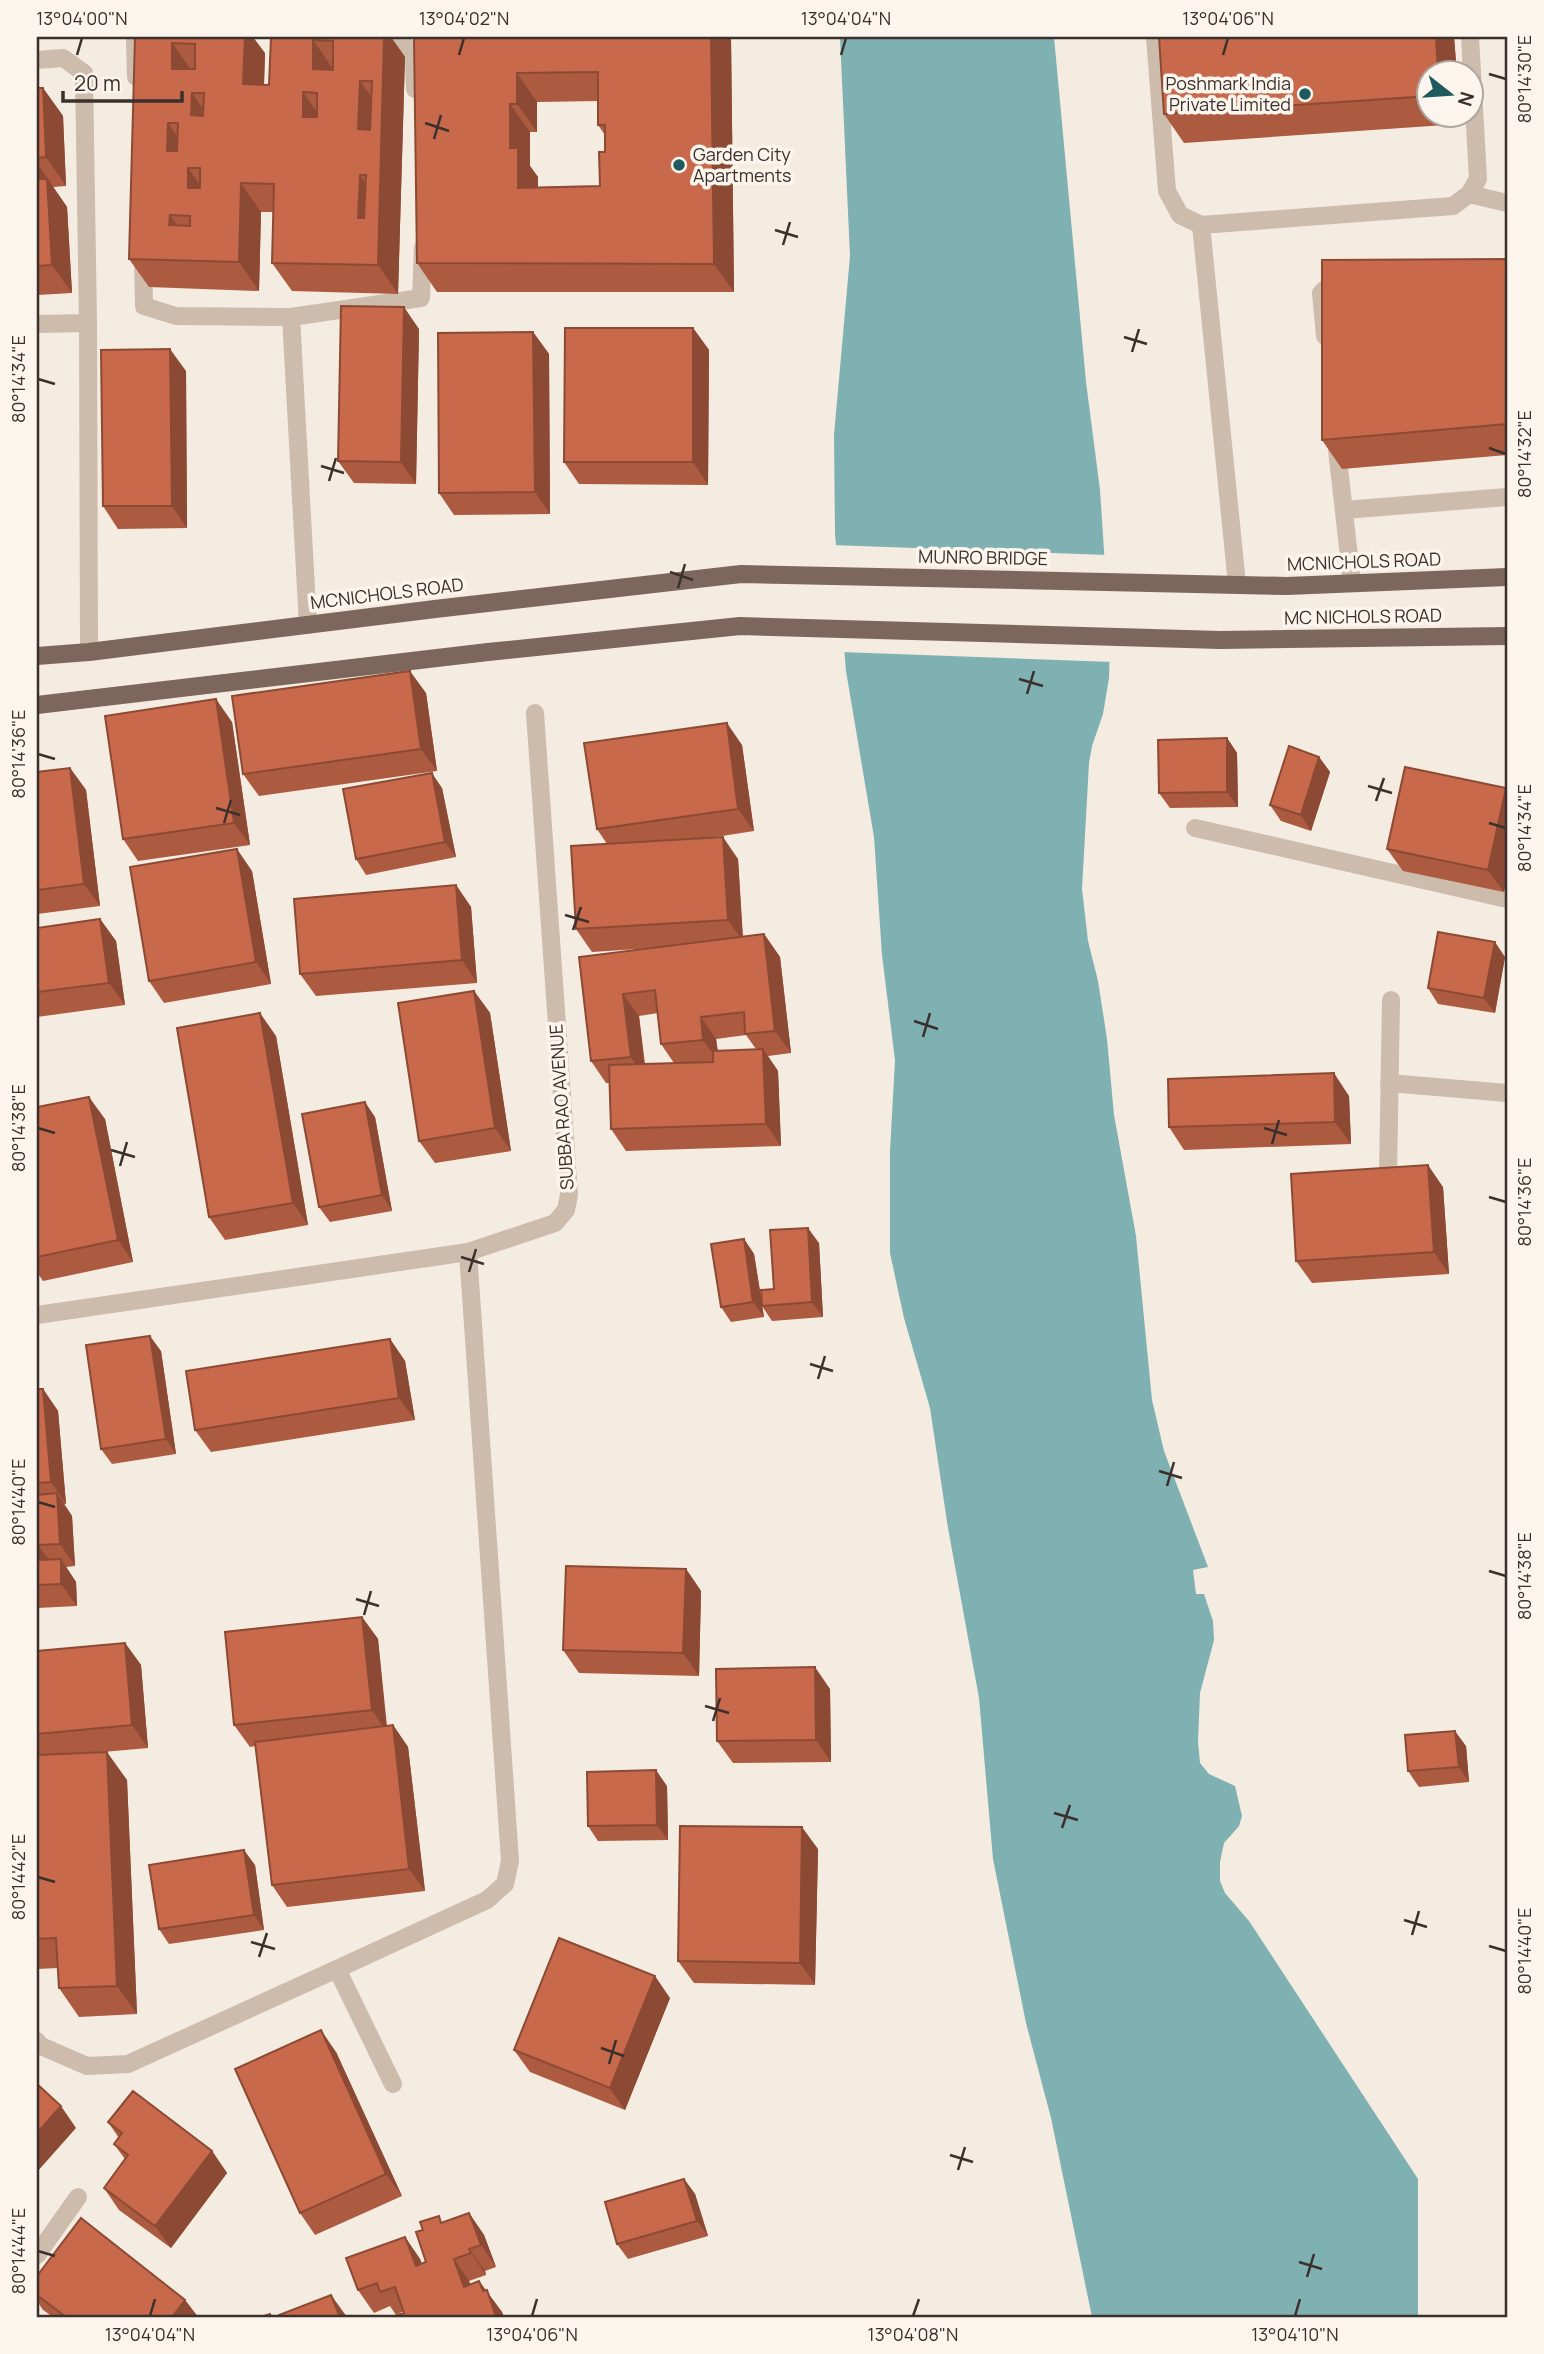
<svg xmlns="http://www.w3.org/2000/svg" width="1544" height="2354" font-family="Manrope,sans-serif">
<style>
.water{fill:#7fb0b2}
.pier{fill:#f4ebe1}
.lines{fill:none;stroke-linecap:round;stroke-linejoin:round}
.service{stroke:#cdbbac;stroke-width:18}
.minor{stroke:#cdbbac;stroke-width:18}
.primary{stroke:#7d675c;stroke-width:18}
.wall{fill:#ac5a40;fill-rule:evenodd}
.shaded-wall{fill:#8c4a34}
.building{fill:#c8694b;stroke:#8c4a34;stroke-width:2;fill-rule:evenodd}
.ticks{fill:none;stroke:#3b302b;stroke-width:2.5}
.poi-dot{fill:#1f5a5e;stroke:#fbf5ee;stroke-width:2.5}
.labels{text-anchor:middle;stroke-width:7;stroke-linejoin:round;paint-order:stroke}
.poi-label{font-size:18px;fill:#3b302b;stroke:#fbf5ee;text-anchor:end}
.street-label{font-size:18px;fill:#3b302b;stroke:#fbf5ee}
.neatline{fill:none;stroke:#3b302b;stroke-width:2.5}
.ticks-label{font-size:18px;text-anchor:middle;fill:#3b302b}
</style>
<rect width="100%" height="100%" fill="#f4ebe1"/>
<path class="water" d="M840 37H1054L1086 382 1100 490 1110 642 1109 678 1103 714 1092 746 1089 763 1082 889 1088 941 1098 981 1107 1039 1114 1115 1136 1236 1152 1400 1164 1451 1208 1567 1193 1570 1196 1594H1204L1213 1621 1214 1640 1200 1693 1198 1742 1200 1763 1209 1774 1235 1786 1242 1816 1239 1826 1224 1843 1220 1862V1881L1225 1893 1249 1921 1418 2179V2317H1092L1051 2118 1026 2023 993 1859 979 1698 948 1528 930 1408 904 1318 890 1253V1151L895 1060 882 955 874 837 846 671 835 533 834 435 850 256Z"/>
<path class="pier" d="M832 545 1108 555 1114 642 1113 662 841 652Z"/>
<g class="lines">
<path class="service" d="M397 37 414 55 415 89
M1155 37 1167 191 1180 215 1201 225 1453 206 1469 194 1478 179 1470 37
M37 60 63 58 84 73 88 323 89 652
M136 77 135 42 158 40
M1469 194 1507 203
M1201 225 1237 584
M143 256 144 306 176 316 291 317 308 625
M291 317 421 298 423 247
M37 324 88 323
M1325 336 1321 293 1325 289 1342 287
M1336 441 1352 583
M1344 510 1507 497"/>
<path class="minor" d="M1195 828 1507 899
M1389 1083 1507 1093
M1388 1175 1391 1000
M37 1315 468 1252 555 1223 566 1210 569 1195 535 713
M337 1969 487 1900 505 1884 510 1861 468 1252
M37 2041 41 2046 87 2066 128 2064 337 1969 393 2084
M37 2255 78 2197"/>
<path class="primary" d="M37 656 89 652 435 609 741 574 1287 586 1507 577
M37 705 488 652 740 626 1220 640 1507 636"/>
</g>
<path class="wall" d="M135 37 265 53 264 85H269L271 37H391L405 57 398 294 292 291 272 263 273 212H261L259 291 149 287 129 259Z
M414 37H731L734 292H437L417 263ZM598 101V125L605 135V152L600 186 538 187V177L530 166V132H537V102Z
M1159 37H1454L1457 74H1429V116H1459L1460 124 1184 143 1164 114Z
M37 88H43L63 116 66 186 53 187 67 207 72 293 37 295Z
M1507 259V455L1342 469 1322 440Z
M693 328 709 350 708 485 579 484 564 462Z
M419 329 416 484 354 483 338 461Z
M533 332 549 354 550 514 454 515 439 493Z
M186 371 187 528 118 529 103 506Z
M426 693 437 771 259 796 243 774Z
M232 722 250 845 138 861 123 839Z
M1227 738 1237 753 1238 807 1170 808 1159 793Z
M742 745 754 831 709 838 738 859 743 937 764 934 780 957 791 1053 768 1056 778 1071 781 1146 626 1151 611 1129 609 1083H606L591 1061 579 957 653 948 592 952 576 929 607 844 597 829ZM658 1013 661 1044 674 1063 645 1064 639 1016ZM746 1035 756 1049 718 1051 716 1039Z
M1319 757 1330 772 1311 831 1281 821 1270 805Z
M70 768 86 790 100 906 37 914V772Z
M442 788 456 857 366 875 356 859Z
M1506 788 1507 790V877L1504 892 1403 871 1387 849Z
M252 871 271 984 164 1003 149 981Z
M456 885 471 907 477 983 316 996 300 974Z
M100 919 116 941 125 1005 37 1017V928Z
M1505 957 1495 1013 1438 1004 1428 988Z
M474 991 490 1013 511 1151 435 1163 419 1141Z
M276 1036 308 1225 225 1240 209 1217Z
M1349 1096 1351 1144 1184 1150 1169 1127Z
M37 1107 105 1119 133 1262 43 1281 37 1272Z
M375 1117 392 1211 330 1222 319 1207Z
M1443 1187 1449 1274 1312 1283 1296 1261Z
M744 1239 754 1254 762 1303 774 1289 819 1243 823 1317 772 1321 762 1306 764 1317 731 1322 721 1307Z
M390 1339 405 1361 415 1420 211 1452 195 1430Z
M161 1351 176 1454 112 1464 101 1449Z
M37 1389H43L58 1411 66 1504H64L72 1516 75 1566 66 1567 76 1582 77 1606 37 1608Z
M686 1569 701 1591 699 1676 579 1673 563 1650Z
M362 1617 378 1639 387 1726 393 1725 408 1747 425 1891 287 1907 272 1885 255 1746 250 1747 234 1725Z
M125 1643 141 1665 148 1748 103 1752 127 1780 137 2014 79 2017 59 1988 58 1968 37 1969V1651Z
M830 1689 831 1762 733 1763 717 1741Z
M1466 1746 1469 1782 1419 1787 1408 1771Z
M667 1786 668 1840 598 1841 588 1826Z
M818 1849 815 1985 694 1983 678 1961Z
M255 1865 264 1930 169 1944 159 1929Z
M670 1998 625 2110 530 2072 514 2050Z
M336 2052 402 2196 315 2235 300 2213Z
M108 2122 212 2151 227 2173 171 2248 119 2210 104 2188 125 2159 114 2144 119 2138Z
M684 2179 695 2194 708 2236 628 2259 617 2244Z
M469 2213 484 2235 496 2267 485 2271 486 2275 469 2281 470 2284 479 2281 502 2312 504 2317H393L404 2313V2311L396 2315 390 2306 374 2313 358 2290 405 2237 420 2259 422 2264 426 2262 443 2223Z
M37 2276 185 2300 198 2317H53L43 2310 37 2301Z"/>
<path class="shaded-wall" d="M245 37H253L265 53 263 113 243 84Z
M384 37H391L405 57 398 294 378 265 358 218 360 175 379 203Z
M711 37H731L734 292 714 264Z
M1436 37H1454L1457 74H1438Z
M313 40 333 69V98L313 69Z
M172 43 192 71 172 69Z
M517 73 537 102V132L517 104Z
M360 81 380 109 378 158 358 129Z
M43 88 63 116 66 186 46 157Z
M303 92 323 121 303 117Z
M192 93 212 121 191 115Z
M510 104 530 132V166L538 177V216L518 188 510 148Z
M1454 116H1459L1460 124Z
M168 123 188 151H167Z
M37 163 67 207 72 293 52 265 37 183Z
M188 168 208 196 188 188Z
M241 183 261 212 259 291 239 262Z
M170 215 190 244 169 225Z
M404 307 419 329 416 484 401 462Z
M693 328 709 350 708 485 693 462Z
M533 332 549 354 550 514 535 492Z
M170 349 186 371 187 528 172 506Z
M410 671 426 693 437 771 421 749Z
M216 699 232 722 250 845 234 823Z
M727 723 742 745 754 831 738 809Z
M1227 738 1237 753 1238 807 1227 792Z
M1319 757 1330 772 1311 831 1301 815Z
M70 768 86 790 100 906 84 884Z
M432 773 442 788 456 857 445 842Z
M1506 788 1507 790V877L1504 892 1488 870Z
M723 837 738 859 743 942 728 920Z
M237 849 252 871 271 984 256 962Z
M456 885 471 907 477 983 462 960Z
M100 919 116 941 125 1005 109 983Z
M764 934 780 957 791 1053 775 1031Z
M1495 942 1505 957 1495 1013 1484 998Z
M474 991 490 1013 511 1151 495 1128Z
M623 994 639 1016 646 1079 631 1057Z
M260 1013 276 1036 308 1225 293 1203Z
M701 1017 716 1039 719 1062 703 1040Z
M763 1049 778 1071 781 1146 766 1124Z
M1334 1073 1349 1096 1351 1144 1335 1122Z
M89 1097 105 1119 133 1262 118 1240Z
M365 1102 375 1117 392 1211 382 1195Z
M1428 1165 1443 1187 1449 1274 1434 1252Z
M808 1228 819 1243 823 1317 812 1302Z
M744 1239 754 1254 764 1317 753 1302Z
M150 1336 161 1351 176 1454 166 1439Z
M390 1339 405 1361 415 1420 399 1398Z
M43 1389 58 1411 66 1504 51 1482Z
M57 1493 72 1516 75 1566 60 1544Z
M38 1545 54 1567 39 1560Z
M61 1559 76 1582 77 1606 61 1584Z
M686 1569 701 1591 699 1676 683 1653Z
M362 1617 378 1639 387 1733 372 1710Z
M125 1643 141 1665 148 1748 132 1725Z
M815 1667 830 1689 831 1762 816 1740Z
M393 1725 408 1747 425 1891 409 1869Z
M1455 1731 1466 1746 1469 1782 1459 1767Z
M107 1752 127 1780 137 2014 117 1986Z
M656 1770 667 1786 668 1840 657 1825Z
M802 1827 818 1849 815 1985 800 1963Z
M244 1850 255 1865 264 1930 254 1915Z
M655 1976 670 1998 625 2110 610 2088Z
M321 2030 336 2052 402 2196 386 2174Z
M61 2106 76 2128 37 2172V2133Z
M212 2151 227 2173 171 2248 155 2226Z
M684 2179 695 2194 708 2236 697 2221Z
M469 2213 484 2235 496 2267 481 2245Z
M405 2237 420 2259 431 2288 416 2266Z
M469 2249 485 2271 486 2275 471 2253Z
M454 2259 469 2281 479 2309 464 2287Z
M479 2281 502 2312 504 2317H496L483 2291Z
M331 2295 347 2317H340Z
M185 2300 198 2317H172Z"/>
<path class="building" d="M135 37H245L243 84 269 85 271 37H384L378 265 272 263 274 184 241 183 239 262 129 259ZM313 40 333 41V70L313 69ZM172 43 195 44V69H172ZM360 81H372L370 130 358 129ZM303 92 317 93V117H303ZM192 93H204L203 116 191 115ZM168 123H178L177 151H167ZM188 168H200V188H188ZM360 175H366L364 218H358ZM170 215 190 216V226L169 225Z
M414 37H711L714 264 417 263ZM598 72V125H605V152H599L600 186 518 188V148H510V104H517V73Z
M1159 37H1436L1438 74H1429V96L1164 114Z
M37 88H43L46 157 37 158Z
M37 179H47L52 265 37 266Z
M1507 259V424L1322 440V260Z
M341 306 404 307 401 462 338 461Z
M565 328H693V462H564Z
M533 332 535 492 439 493 438 333Z
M170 349 172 506H103L101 350Z
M410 671 421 749 243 774 232 696Z
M216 699 234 823 123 839 105 716Z
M727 723 738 809 597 829 584 743Z
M1227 738V792L1159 793 1158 740Z
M1289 746 1319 757 1301 815 1270 805Z
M1405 767 1506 788 1488 870 1387 849Z
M70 768 84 884 37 890V772Z
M432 773 445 842 356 859 343 789Z
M723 837 728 920 576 929 571 846Z
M237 849 256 962 149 981 130 867Z
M456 885 462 960 300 974 294 899Z
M100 919 109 983 37 992V928Z
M1438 932 1495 942 1484 998 1428 988Z
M764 934 775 1031 745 1034 744 1012 701 1017 703 1040 661 1044 655 990 623 994 631 1057 591 1061 579 957Z
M474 991 495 1128 419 1141 398 1003Z
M260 1013 293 1203 209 1217 177 1028Z
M763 1049 766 1124 611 1129 609 1065 713 1062V1051Z
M1334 1073 1335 1122 1169 1127 1168 1079Z
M89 1097 118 1240 37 1257V1107Z
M365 1102 382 1195 319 1207 302 1114Z
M1428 1165 1434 1252 1296 1261 1291 1174Z
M808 1228 812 1302 762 1306 761 1290 774 1289 770 1230Z
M744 1239 753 1302 721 1307 711 1244Z
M150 1336 166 1439 101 1449 86 1345Z
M390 1339 399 1398 195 1430 186 1371Z
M37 1389H43L51 1482 37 1483Z
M57 1493 60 1544 38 1545 39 1560 61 1559V1584L37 1585V1495Z
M566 1566 686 1569 683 1653 563 1650Z
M362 1617 372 1710 234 1725 225 1632Z
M125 1643 132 1725 37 1734V1651Z
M815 1667 816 1740 717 1741 716 1669Z
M393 1725 409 1869 272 1885 255 1742Z
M1455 1731 1459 1767 1408 1771 1405 1735Z
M107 1752 117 1986 59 1988 56 1938 37 1939V1755Z
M656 1770 657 1825 588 1826 587 1772Z
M680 1826 802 1827 800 1963 678 1961Z
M244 1850 254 1915 159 1929 149 1865Z
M559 1938 655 1976 610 2088 514 2050Z
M321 2030 386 2174 300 2213 235 2069Z
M37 2084 61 2106 37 2133Z
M133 2091 212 2151 155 2226 104 2188 128 2155 114 2144 122 2133 108 2122Z
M684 2179 697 2221 617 2244 605 2202Z
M469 2213 481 2245 469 2249 471 2253 454 2259 464 2287 479 2281 483 2291 487 2290 496 2317H393L404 2313 395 2287 380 2292 377 2283 358 2290 346 2258 405 2237 416 2266 426 2262 416 2232 423 2230 420 2222 439 2216 441 2223Z
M81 2218 185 2300 172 2317H66L37 2295V2276Z
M331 2295 340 2317H280L279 2315Z
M270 2314 271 2317H261Z"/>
<path class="ticks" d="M77 55 82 38M459 55 464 38M841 55 846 38M1223 55 1228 38M1489 74 1506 79M425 123 449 131M434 139 441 115M775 230 798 237M783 245 790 222M1124 337 1147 344M1132 352 1139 329M38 379 55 384M1489 448 1506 454M321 466 344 473M329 481 336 458M670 572 693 580M678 588 685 564M1019 679 1043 686M1027 694 1034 671M38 754 55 759M1368 786 1392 793M1376 801 1384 778M216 808 240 815M224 823 231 800M1489 823 1506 828M565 915 589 922M573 930 581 907M914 1021 938 1029M923 1037 930 1013M38 1128 55 1133M1264 1128 1287 1135M1272 1144 1279 1120M111 1150 135 1157M120 1166 127 1142M1489 1197 1506 1202M461 1257 484 1264M469 1272 476 1249M810 1364 833 1371M818 1379 825 1356M1159 1471 1182 1478M1167 1486 1174 1462M38 1502 55 1507M1489 1571 1506 1576M356 1599 379 1606M364 1615 371 1591M705 1706 729 1713M713 1721 720 1698M1054 1813 1078 1820M1062 1828 1070 1805M38 1877 55 1882M1404 1920 1427 1927M1412 1935 1419 1911M251 1942 275 1949M1489 1946 1506 1951M259 1957 267 1933M601 2048 624 2056M609 2064 616 2040M950 2155 973 2162M958 2170 965 2147M38 2251 55 2256M1299 2262 1322 2269M1307 2277 1314 2254M150 2316 155 2299M532 2316 537 2299M913 2316 919 2299M1295 2316 1300 2299"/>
<g class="poi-dot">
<circle cx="1305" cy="94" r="7"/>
<circle cx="679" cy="165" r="7"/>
</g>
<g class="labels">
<g class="poi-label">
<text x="1291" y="90">Poshmark India<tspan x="1291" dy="21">Private Limited</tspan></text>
<text x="693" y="161" text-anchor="start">Garden City<tspan x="693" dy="21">Apartments</tspan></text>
</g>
<g class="street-label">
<text transform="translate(983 558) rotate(1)" y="6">MUNRO BRIDGE</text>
<text transform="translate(1364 562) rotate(-2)" y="6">MCNICHOLS ROAD</text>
<text transform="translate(387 594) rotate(-7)" y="6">MCNICHOLS ROAD</text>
<text transform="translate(1363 617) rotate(-1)" y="6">MC NICHOLS ROAD</text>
<text transform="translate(562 1107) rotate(-94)" y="6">SUBBA RAO AVENUE</text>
</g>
</g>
<rect width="1544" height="2354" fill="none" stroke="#fbf5ee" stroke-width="77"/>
<g transform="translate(1450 94) rotate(107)"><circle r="33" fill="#fbf5ee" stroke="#aea6a0" stroke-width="2"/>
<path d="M0-5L12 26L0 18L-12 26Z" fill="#1f5a5e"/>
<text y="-10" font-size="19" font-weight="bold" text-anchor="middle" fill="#3b302b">N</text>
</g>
<path d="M63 91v10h119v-10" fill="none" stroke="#3b302b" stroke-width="3.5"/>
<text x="74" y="91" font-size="21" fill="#3b302b" stroke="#fbf5ee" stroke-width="5" paint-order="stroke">20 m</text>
<rect x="38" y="38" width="1468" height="2278" class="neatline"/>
<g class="ticks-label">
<text x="82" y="25">13°04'00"N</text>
<text x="464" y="25">13°04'02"N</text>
<text x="846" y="25">13°04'04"N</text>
<text x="1228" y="25">13°04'06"N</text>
<text transform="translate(1525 79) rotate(-90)" y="6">80°14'30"E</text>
<text transform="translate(19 379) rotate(-90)" y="6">80°14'34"E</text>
<text transform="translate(1525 454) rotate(-90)" y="6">80°14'32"E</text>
<text transform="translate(19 754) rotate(-90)" y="6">80°14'36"E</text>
<text transform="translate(1525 828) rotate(-90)" y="6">80°14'34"E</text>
<text transform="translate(19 1128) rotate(-90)" y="6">80°14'38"E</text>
<text transform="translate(1525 1202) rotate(-90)" y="6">80°14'36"E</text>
<text transform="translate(19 1502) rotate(-90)" y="6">80°14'40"E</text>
<text transform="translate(1525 1576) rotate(-90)" y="6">80°14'38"E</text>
<text transform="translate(19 1877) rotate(-90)" y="6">80°14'42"E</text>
<text transform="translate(1525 1951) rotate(-90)" y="6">80°14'40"E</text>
<text transform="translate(19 2251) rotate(-90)" y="6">80°14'44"E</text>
<text x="150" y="2341">13°04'04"N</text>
<text x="532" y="2341">13°04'06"N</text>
<text x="913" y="2341">13°04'08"N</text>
<text x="1295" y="2341">13°04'10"N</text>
</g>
</svg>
